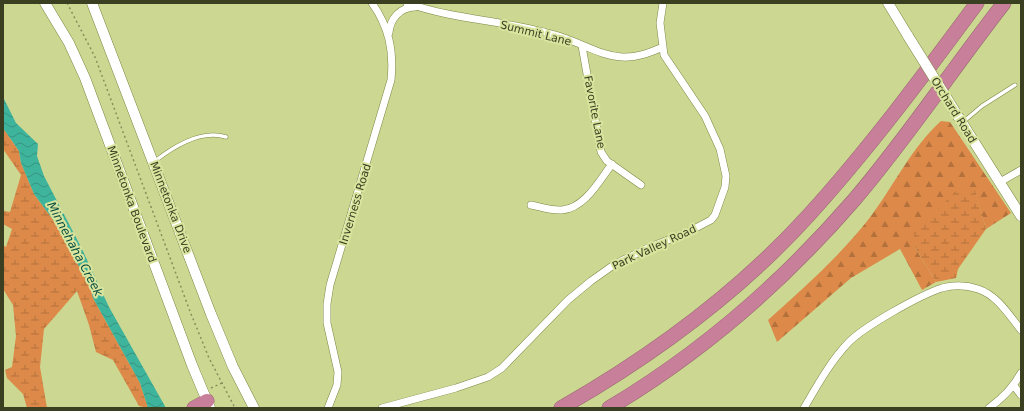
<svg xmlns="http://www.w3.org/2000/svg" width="1024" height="411" font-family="'DejaVu Sans',sans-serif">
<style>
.forest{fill:url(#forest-firs)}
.wetland{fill:url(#wetland-marsh)}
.water{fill:url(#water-waves)}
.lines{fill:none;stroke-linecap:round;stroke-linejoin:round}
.lane-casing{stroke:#7d8743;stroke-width:4.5}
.street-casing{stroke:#7d8743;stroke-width:8}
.secondary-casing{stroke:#7d8743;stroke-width:11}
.highway-casing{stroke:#976970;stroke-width:15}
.path{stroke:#868e5b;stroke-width:1.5;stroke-dasharray:2 3;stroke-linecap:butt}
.lane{stroke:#fff;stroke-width:3.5}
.street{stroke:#fff;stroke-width:7}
.secondary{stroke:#fff;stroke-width:10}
.highway{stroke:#c87f9a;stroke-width:14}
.secondary-bridge-casing{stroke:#7d8743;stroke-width:11;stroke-linecap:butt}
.secondary-bridge{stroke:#fff;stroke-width:10}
.labels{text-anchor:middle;stroke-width:4;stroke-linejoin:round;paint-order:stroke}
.street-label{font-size:11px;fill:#3b3f22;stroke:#d9e59e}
.water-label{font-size:12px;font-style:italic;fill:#074d40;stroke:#d9e59e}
</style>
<defs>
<pattern id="forest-firs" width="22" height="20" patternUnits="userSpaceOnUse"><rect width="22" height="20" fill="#dc8949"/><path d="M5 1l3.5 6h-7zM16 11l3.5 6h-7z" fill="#b4713c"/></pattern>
<pattern id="wetland-marsh" width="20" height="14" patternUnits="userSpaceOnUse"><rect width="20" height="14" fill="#dc8949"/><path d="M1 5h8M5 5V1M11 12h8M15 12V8" fill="none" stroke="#b4713c"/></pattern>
<pattern id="water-waves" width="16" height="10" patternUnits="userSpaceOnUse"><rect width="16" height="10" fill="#3fb49c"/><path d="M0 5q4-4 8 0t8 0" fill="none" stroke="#36947f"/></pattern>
</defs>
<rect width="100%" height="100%" fill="#ccd891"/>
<path class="forest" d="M941 121 950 122 1011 213 986 229 975 191 914 246 936 282 922 290 900 249 851 278 777 342 768 320C804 288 841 255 871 216 894 185 912 147 941 121Z"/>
<path class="wetland" d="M3 128 19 151 21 163 34 194 54 221 91 288 93 298 140 383 148 408 139 406 113 360 96 352 89 325 77 291 44 329 40 367 47 408H27L23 394 7 378 5 370 12 367 16 336 13 305 3 289V245L6 247 12 229 3 224V211L10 212 21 175 3 149Z
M959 188 975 190 986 229 958 269 956 278 936 282 914 246V232Z"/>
<path class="water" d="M3 97 16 123 38 144 37 156 44 176 81 247 109 307 166 408H148L140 383 93 298 91 288 54 221 34 194 21 163 19 151 3 128Z"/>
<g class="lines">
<g class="lane-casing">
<path id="lane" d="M963 122 982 106 1015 85
M155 161C173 147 202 129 226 137"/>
</g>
<g class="street-casing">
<path id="street" d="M407 3C452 19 498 20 544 32 551 34 560 36 567 39 585 45 602 56 622 57 636 58 649 53 663 47
M389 33C390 19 400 7 415 7
M582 46 601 152 607 161 641 185
M1000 182 1021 170
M531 205C541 207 551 211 562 210 585 208 599 181 612 164
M1014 386 1021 395
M328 408 337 385 338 372 327 323V304L330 285 391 80C394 51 389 27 372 3
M382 408 456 388 488 377 502 368 568 300 591 281 615 264 650 247 686 233 711 220 715 215 725 187 726 176 720 149 705 116 664 55 660 23 663 3
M804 408C817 386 830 362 848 343 863 327 920 295 942 288 953 285 966 285 978 289 997 295 1009 315 1021 330
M989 408C1003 398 1013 388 1021 373"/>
</g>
<g class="secondary-casing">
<path id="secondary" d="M45 3 69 43 85 78 192 365 210 408
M92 3 211 314 233 367 254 408
M888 3 908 36
M959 118 1021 216"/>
</g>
<g class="highway-casing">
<path id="highway" d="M194 408 207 401
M561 408C652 356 737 294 808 216 869 149 923 76 977 3
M609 408C701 353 784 281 854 200 908 137 953 68 1004 3"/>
</g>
<path class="path" d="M67 3 95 57 191 314 209 358 235 408
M211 388 222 383"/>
<use href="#lane" class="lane"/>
<use href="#street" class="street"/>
<use href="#secondary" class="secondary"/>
<use href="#highway" class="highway"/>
<g class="secondary-bridge-casing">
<path id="secondary-bridge" d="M908 36 959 118"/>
</g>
<use href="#secondary-bridge" class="secondary-bridge"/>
</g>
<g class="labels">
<g class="street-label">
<text transform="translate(536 33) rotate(14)" y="4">Summit Lane</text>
<text transform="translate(954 110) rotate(58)" y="4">Orchard Road</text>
<text transform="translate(595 112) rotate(79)" y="4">Favorite Lane</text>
<text transform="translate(132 204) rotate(70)" y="4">Minnetonka Boulevard</text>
<text transform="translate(355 204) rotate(-73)" y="4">Inverness Road</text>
<text transform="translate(171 207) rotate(69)" y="4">Minnetonka Drive</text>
<text transform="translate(654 247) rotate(-25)" y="4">Park Valley Road</text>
</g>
<g class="water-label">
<text transform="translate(75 249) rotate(62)" y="4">Minnehaha Creek</text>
</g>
</g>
<rect width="1024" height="411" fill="none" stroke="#3b3f22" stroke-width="8"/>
</svg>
